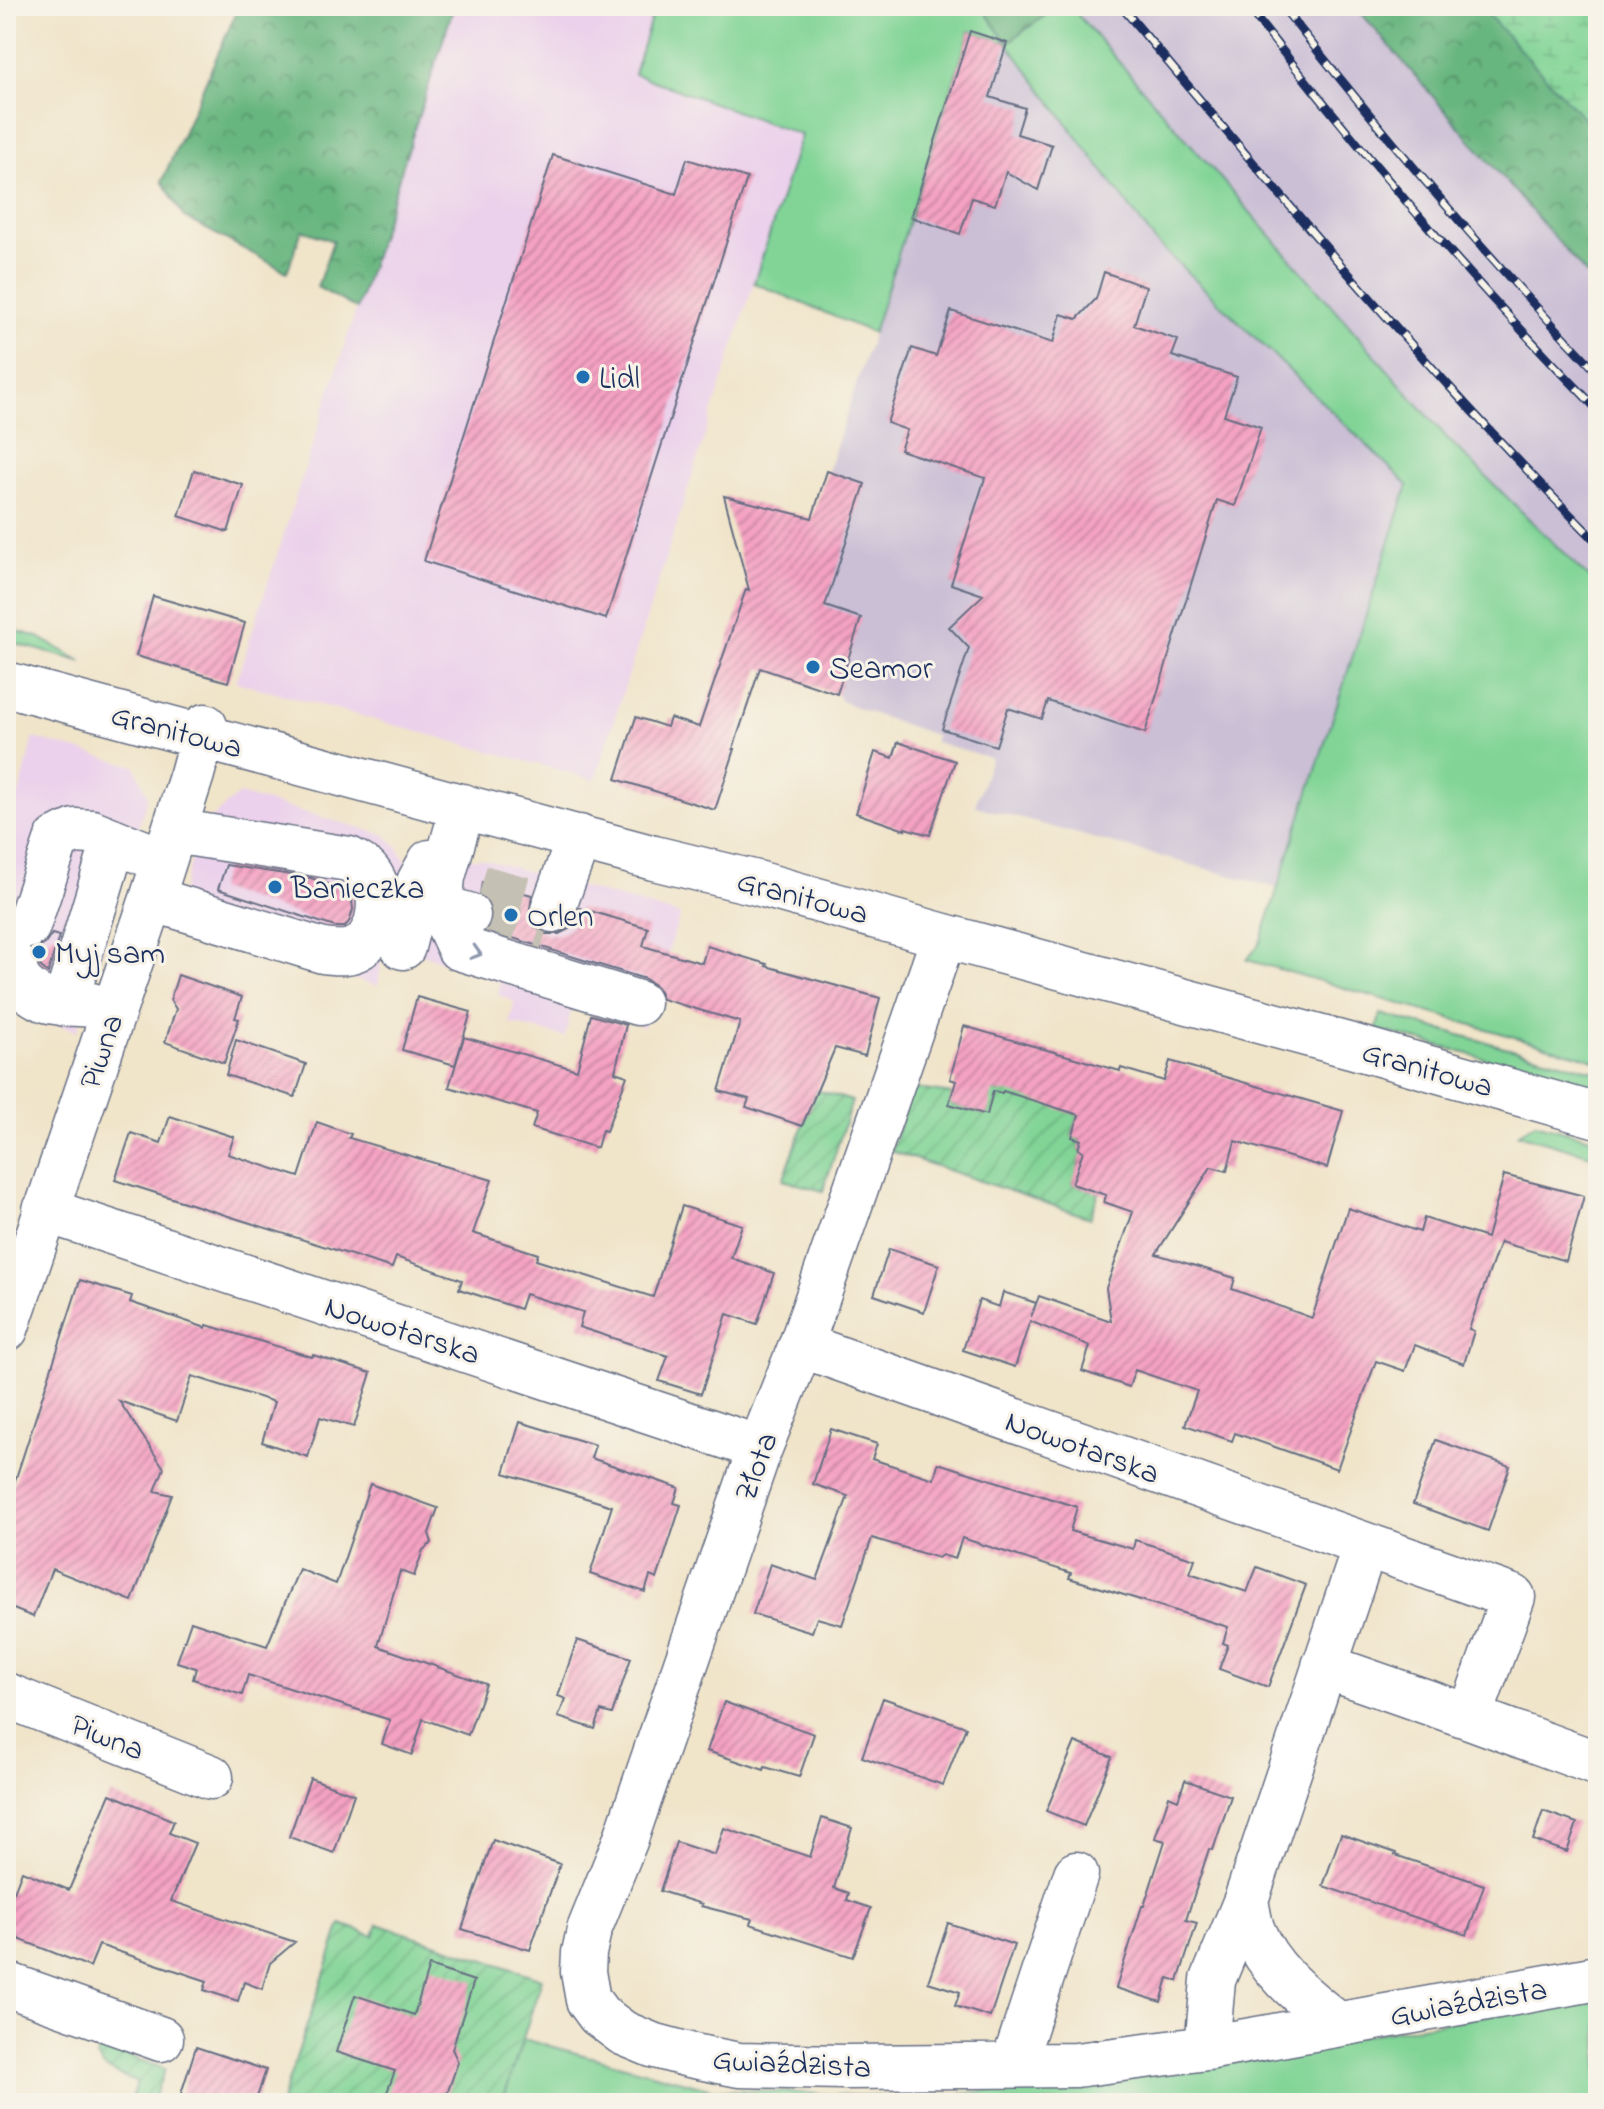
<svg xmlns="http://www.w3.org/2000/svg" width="1604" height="2109" font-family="'Indie Flower',sans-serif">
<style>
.built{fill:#ebd1eb}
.industrial{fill:#cbbfd5}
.grass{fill:#81d496;stroke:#4e827a;stroke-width:2}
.forest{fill:url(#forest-crowns);stroke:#42726e;stroke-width:2}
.wetland{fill:url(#wetland-marsh);stroke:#4e827a;stroke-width:2}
.garden{fill:url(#garden-furrows);stroke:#4e827a;stroke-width:2}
.building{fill:url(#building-hatch)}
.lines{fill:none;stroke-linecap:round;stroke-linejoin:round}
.minor-tunnel{stroke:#c5c0b4;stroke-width:44;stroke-dasharray:44 22;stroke-linecap:butt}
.minor-casing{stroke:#666e83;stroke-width:47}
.minor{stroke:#fff;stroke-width:44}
.rail-casing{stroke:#1b2f5e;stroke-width:9}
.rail{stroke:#f7f3e8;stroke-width:6;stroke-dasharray:18;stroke-linecap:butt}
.oneway{stroke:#8d97ae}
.poi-dot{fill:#1f6fb2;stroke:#f7f3e8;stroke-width:3}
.labels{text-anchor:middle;stroke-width:6;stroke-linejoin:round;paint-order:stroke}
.poi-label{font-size:32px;fill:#1b2f5e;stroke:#f7f3e8;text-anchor:start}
.street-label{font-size:32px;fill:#1b2f5e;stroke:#f7f3e8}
</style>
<defs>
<pattern id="forest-crowns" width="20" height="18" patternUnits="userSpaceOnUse" patternTransform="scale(2)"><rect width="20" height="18" fill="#68b67f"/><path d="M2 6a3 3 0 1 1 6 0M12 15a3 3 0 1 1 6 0" fill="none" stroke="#55946b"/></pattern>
<pattern id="wetland-marsh" width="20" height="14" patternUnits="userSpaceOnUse" patternTransform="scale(2)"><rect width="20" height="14" fill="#81d496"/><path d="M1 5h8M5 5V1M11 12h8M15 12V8" fill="none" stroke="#6fb684"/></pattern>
<pattern id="garden-furrows" width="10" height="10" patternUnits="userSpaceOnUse" patternTransform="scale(2)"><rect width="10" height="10" fill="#81d496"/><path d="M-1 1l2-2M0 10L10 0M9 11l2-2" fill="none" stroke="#6fb684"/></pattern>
<pattern id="building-hatch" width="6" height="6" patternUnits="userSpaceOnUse" patternTransform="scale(2)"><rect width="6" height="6" fill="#f5a2c2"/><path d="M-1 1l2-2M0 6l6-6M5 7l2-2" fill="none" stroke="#c684a1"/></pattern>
</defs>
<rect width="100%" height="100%" fill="#f7f3e8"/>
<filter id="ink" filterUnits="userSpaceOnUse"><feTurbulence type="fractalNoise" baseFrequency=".0125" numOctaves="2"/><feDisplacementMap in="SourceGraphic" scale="16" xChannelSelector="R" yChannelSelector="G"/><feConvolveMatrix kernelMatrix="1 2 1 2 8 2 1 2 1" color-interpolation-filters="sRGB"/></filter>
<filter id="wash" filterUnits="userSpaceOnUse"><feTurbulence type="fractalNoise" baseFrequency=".006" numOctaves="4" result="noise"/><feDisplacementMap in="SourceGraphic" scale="32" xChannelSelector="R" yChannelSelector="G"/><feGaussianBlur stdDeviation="1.8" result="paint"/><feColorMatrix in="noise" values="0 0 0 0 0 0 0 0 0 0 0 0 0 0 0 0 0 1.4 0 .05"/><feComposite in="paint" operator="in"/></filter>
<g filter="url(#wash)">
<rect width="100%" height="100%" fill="#f0e4c9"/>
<path class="built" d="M454 6H655L634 74 801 135 595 780 236 682Z
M34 738 135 766 148 796 77 1031 6 1007V841Z
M239 794 385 835 397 846 407 863 384 941 378 986 176 927 170 931 202 826Z
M437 858H480L680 915 644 1027 573 1002 565 1037 509 1023 515 1002 498 995 500 982 408 949Z"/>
<path class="industrial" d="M1070 6H1355L1598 288V587L1448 439Z
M970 31 1007 43 1156 242 1408 485 1277 888 975 806 991 758 935 742V735L882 717 841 701 837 694 763 669 922 184Z"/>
<path class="grass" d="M655 6H981L1007 42 1058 6H1070L1448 439 1598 587V1061L1247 960 1260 943 1408 485 1156 242 1007 43 970 31 873 333 754 283 801 135 634 74Z
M6 628 38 637 83 662 6 641Z
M1381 1014 1598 1072V1089L1376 1029Z
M1535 1123 1598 1140V1157L1518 1134Z
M1598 1997V2103H502L523 2039 712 2089 922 2098 1117 2076Z"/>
<path class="forest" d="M239 6H454L357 309 317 287 333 241 302 230 287 272 184 217 162 181Z
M981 6H1058L1007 43Z
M1355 6H1480L1598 134V288Z"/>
<path class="wetland" d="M1480 6H1598V134Z"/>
<path class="garden" d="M1004 1086 1079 1115 1072 1136 1081 1140 1078 1149 1083 1151 1073 1184 1099 1192 1090 1218 891 1151 912 1088 952 1094 950 1104 983 1114 990 1090 1002 1093Z
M816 1090 852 1101 823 1191 783 1180Z
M341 1924 374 1936 378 1924 542 1979 502 2103H281Z
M101 2046 165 2069 152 2103H130L137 2083 104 2067 96 2056Z"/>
<g id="blocks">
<path class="building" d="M970 31 1007 43 990 97 1025 108 1017 134 1052 145 1038 190 1006 172 995 205 972 198 960 234 911 217Z
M553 155 676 194 687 159 747 178 606 619 424 561Z
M1104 272 1146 287 1134 325 1178 340 1172 356 1237 377 1224 415 1261 427 1235 506 1217 500 1145 733 1048 701 1042 719 1008 708 996 746 942 729 969 648 949 627 983 595 951 584 985 478 900 450 907 430 887 423 912 348 936 356 951 311 1053 343 1061 314 1077 319 1096 299Z
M194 470 243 485 228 532 179 516Z
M827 471 865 484 825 606 861 618 837 694 760 668 733 749H735L715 810 616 779 636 717 667 727 670 718 699 727 746 589 749 590 724 496 812 518Z
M153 596 245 623 228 682 136 656Z
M898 742 955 761 930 835 905 828V830L856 813 875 752 893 758Z
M226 865 311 878 351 892 353 909 350 920 345 927H335L218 889Z
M482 882 532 895 529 916 535 927 546 934H559L569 929 576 919 580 908 648 928 643 946 702 963 707 946 767 964 766 966 880 998 865 1056 835 1048 802 1126 746 1107 749 1099 719 1091 740 1022 662 999 657 987 645 979 487 930 492 921V910L486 898 480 894Z
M52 934 59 936 48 973 40 966 34 950 45 944Z
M178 975 242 997 235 1018 239 1019 224 1063 165 1042 176 1009 170 1000Z
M417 997 471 1012 455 1065 402 1050Z
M591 1015 626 1025 615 1072 627 1076 606 1131 602 1130 597 1148 532 1128 537 1113 449 1087 464 1037 577 1070Z
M964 1026 1120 1071 1121 1068 1164 1081 1170 1061 1343 1111 1327 1168 1235 1141 1227 1171 1211 1167 1156 1254 1235 1278 1232 1289 1312 1318 1348 1208 1420 1232 1424 1218 1487 1238 1504 1175 1584 1196 1566 1261 1500 1242 1469 1329 1474 1331 1464 1364 1415 1345 1405 1371 1376 1361 1337 1469 1235 1433 1232 1441 1185 1425 1197 1391 1135 1370 1129 1387 1082 1371 1090 1346 1030 1321 1015 1367 963 1350 979 1300 999 1307 1003 1292 1036 1303 1031 1317 1039 1296 1111 1321 1106 1288 1133 1212 1104 1202 1106 1195 1072 1184 1083 1151 1078 1149 1081 1140 1072 1137 1079 1115 1003 1091 1002 1093 993 1091 987 1115 949 1104 956 1081 950 1079Z
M236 1040 306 1064 295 1097 226 1075Z
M170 1116 234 1137 228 1154 299 1177 317 1122 351 1134 349 1138 492 1180 473 1233 538 1254 536 1260 653 1297 682 1206 742 1225 731 1258 774 1273 757 1324 727 1314 701 1394 659 1381 668 1356 579 1327 583 1312 525 1294 520 1309 459 1289 462 1280 396 1257 392 1268 115 1180 131 1133 161 1143Z
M889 1249 939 1265 924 1312 874 1295Z
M80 1280 132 1296 130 1302 206 1328 207 1325 312 1357 313 1355 371 1373 354 1427 320 1417 308 1457 262 1442 274 1402 192 1376 177 1421 119 1401 164 1468 155 1491 172 1495 132 1601 52 1569 33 1617 6 1606V1504L17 1475Z
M520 1422 595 1445 591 1458 679 1488 674 1503 681 1505 657 1579 650 1576 645 1592 590 1574 612 1506 504 1473Z
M831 1429 877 1444 872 1459 934 1479 938 1463 1077 1507 1070 1531 1133 1549 1135 1540 1195 1559 1190 1573 1247 1592 1257 1567 1306 1585 1268 1687 1219 1669 1228 1645 1223 1643 1228 1627 1069 1578 1071 1573 962 1538 955 1559 942 1555 938 1558 872 1538 842 1625 817 1618 812 1632 753 1614 770 1564 817 1580 848 1496 813 1484Z
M1436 1440 1510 1466 1488 1531 1413 1504Z
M370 1484 438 1508 429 1533 432 1543 423 1550 414 1576 400 1571 378 1646 486 1684 468 1735 423 1719 412 1755 382 1744 390 1720 248 1675 242 1695 193 1679 196 1668 177 1662 191 1621 267 1646 299 1569 336 1584Z
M577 1640 631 1658 612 1714 601 1711 595 1729 558 1717 566 1699 558 1696Z
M883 1698 966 1727 943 1785 862 1757Z
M724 1702 814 1734 799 1777 765 1767 764 1770 707 1751Z
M1075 1742 1112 1757 1084 1826 1046 1811Z
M310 1778 354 1794 334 1853 289 1837Z
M1185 1780 1231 1796 1213 1850 1209 1849 1186 1920 1197 1923 1178 1981 1168 1978 1161 2002 1116 1988 1142 1906H1144L1165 1841 1155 1838 1169 1796 1178 1800Z
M110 1794 174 1821 169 1833 195 1843 171 1901 295 1942 270 1963 262 1989 244 1982 238 2001 204 1990 207 1981 99 1945 90 1967 6 1934V1889L14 1892 22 1871 69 1890Z
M1543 1811 1577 1823 1567 1852 1533 1840Z
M822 1818 852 1828 834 1888 849 1893 847 1900 871 1908 853 1957 750 1924 752 1919 701 1906 702 1904 660 1891 676 1842 715 1855 724 1828 810 1857Z
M1341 1834 1396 1853 1395 1855 1484 1885 1467 1935 1323 1886Z
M493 1840 560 1864 530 1950 462 1929Z
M948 1923 1014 1945 990 2017 955 2006 960 1992 928 1982Z
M429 1966 474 1981 452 2049 458 2062 444 2103H383L395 2071 336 2052 355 1995 414 2015Z
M196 2047 266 2070 255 2103H178Z"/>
</g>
</g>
<g filter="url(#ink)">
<use href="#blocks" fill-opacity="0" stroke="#666e83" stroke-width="2"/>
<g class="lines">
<path class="minor-tunnel" d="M481 887 540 903
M474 917 544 938"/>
<g class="minor-casing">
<path id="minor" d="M6 684 654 858 757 883 944 936 1355 1047 1598 1116
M463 806 443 877 440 907 468 915
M152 899 323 951C335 952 348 955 360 947 381 932 385 893 369 873 365 867 355 863 349 859L174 831
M440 907 459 948 638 1003
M553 910C561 885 571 862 579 837
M28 926 57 839 75 831 92 832 164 861
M944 936 801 1345 760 1448 625 1841 589 1930 584 1953 583 1972 588 2000 599 2015 623 2033 652 2045 689 2055 739 2065 845 2067 1076 2065 1207 2048 1598 1978
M403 947 419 882 430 862
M15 965C15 974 18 980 25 987 46 1007 65 1002 92 1005
M65 1004 114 841
M45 1210 760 1448
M6 1329 152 899 192 774 205 726
M801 1345 1513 1597 1470 1717
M1324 1666 1470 1717 1598 1764
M6 1695 211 1777
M1246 1900C1248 1910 1249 1921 1253 1931 1269 1971 1305 1998 1337 2024
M6 1984 161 2039
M1207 2048 1213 1980 1246 1900 1365 1546
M1013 2065 1076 1874"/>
</g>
<use href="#minor" class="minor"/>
<g class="rail-casing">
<path id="rail" d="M1121 6C1275 190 1429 373 1598 543
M1247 6C1356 147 1473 283 1598 410
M1282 6C1382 133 1486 256 1598 373"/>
</g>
<use href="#rail" class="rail"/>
</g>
<defs><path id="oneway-chevron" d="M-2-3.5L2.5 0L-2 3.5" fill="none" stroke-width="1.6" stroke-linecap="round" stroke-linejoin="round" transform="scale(2)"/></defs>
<use class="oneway" href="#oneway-chevron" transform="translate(476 953) rotate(17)"/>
</g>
<g class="poi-dot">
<circle cx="583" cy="377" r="8"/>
<circle cx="813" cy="667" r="8"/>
<circle cx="275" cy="887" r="8"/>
<circle cx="511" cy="915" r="8"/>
<circle cx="39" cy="952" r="8"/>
</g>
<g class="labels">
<g class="poi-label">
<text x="599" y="388">Lidl</text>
<text x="829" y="678">Seamor</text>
<text x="291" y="898">Banieczka</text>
<text x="527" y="926">Orlen</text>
<text x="55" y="963">Myj sam</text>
</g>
<g class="street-label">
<text transform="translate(177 730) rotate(15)" y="11">Granitowa</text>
<text transform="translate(803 896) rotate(15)" y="11">Granitowa</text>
<text transform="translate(100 1051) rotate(-71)" y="11">Piwna</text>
<text transform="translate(1428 1068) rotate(16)" y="11">Granitowa</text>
<text transform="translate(403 1329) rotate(18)" y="11">Nowotarska</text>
<text transform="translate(1083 1446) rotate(20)" y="11">Nowotarska</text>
<text transform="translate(755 1466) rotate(-70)" y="11">Złota</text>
<text transform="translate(108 1736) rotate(22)" y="11">Piwna</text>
<text transform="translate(1468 2001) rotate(-10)" y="11">Gwiaździsta</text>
<text transform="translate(792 2062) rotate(3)" y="11">Gwiaździsta</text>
</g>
</g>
<rect width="1604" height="2109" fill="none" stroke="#f7f3e8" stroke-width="32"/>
</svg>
